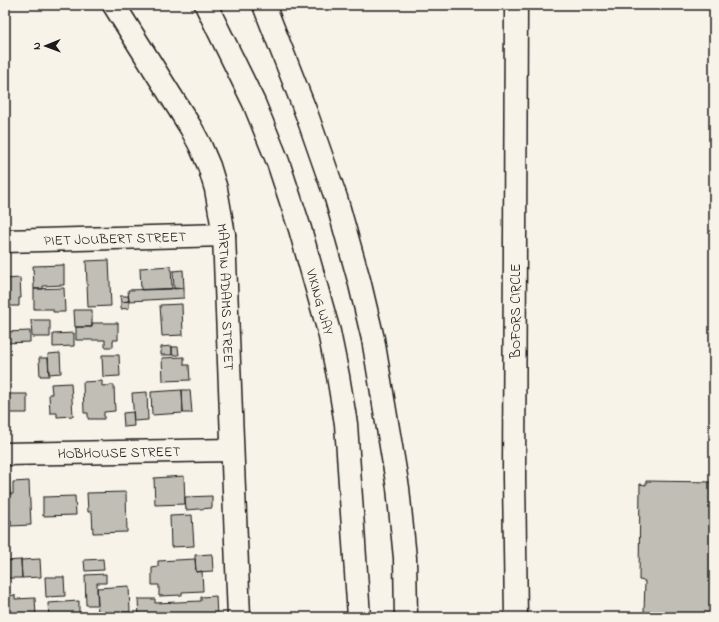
<svg xmlns="http://www.w3.org/2000/svg" width="719" height="622" font-family="'Indie Flower',sans-serif">
<style>
.building{fill:#c0beb5;stroke:#1c1c1c}
.lines{fill:none;stroke-linecap:round;stroke-linejoin:round}
.minor-casing{stroke:#1c1c1c;stroke-width:25}
.secondary-casing{stroke:#1c1c1c;stroke-width:25}
.minor{stroke:#f7f3e8;stroke-width:22}
.secondary{stroke:#f7f3e8;stroke-width:22}
.labels{text-anchor:middle;stroke-width:3.5;stroke-linejoin:round;paint-order:stroke}
.street-label{font-size:14px;fill:#1c1c1c;stroke:#f7f3e8}
</style>
<rect width="100%" height="100%" fill="#f7f3e8"/>
<filter id="ink" filterUnits="userSpaceOnUse"><feTurbulence type="fractalNoise" baseFrequency=".025" numOctaves="2"/><feDisplacementMap in="SourceGraphic" scale="8" xChannelSelector="R" yChannelSelector="G"/><feConvolveMatrix kernelMatrix="1 2 1 2 8 2 1 2 1" color-interpolation-filters="sRGB"/></filter>
<g filter="url(#ink)">
<path class="building" d="M109 260 111 306 88 307 86 261Z
M64 265V285L43 286V289H34L33 266Z
M171 266 172 289 141 290 140 268Z
M183 270 184 288 174 289 173 271Z
M20 278 21 298H19V306H5V279Z
M64 288 65 312H53V309H34V289Z
M184 288V298L129 301 128 290Z
M120 296H128L129 301 121 302Z
M129 301V308L121 309V302Z
M182 304 183 335 162 336 160 305Z
M74 310H92V327H75Z
M31 320H50V337H32Z
M92 323H118V340H113V347H105V340H76V327H92Z
M30 331V342L5 343V332Z
M74 333V346L53 347V334Z
M172 346V355H161V347Z
M172 347H178L179 355H172Z
M60 353 61 373 49 374 48 354Z
M102 355H119L120 376 103 377Z
M184 357V365H189L190 380 163 381 162 358Z
M39 358H48L49 376H40Z
M102 381V386L114 385 115 411 104 412V419H88V413H84L83 382Z
M71 383 73 416 57 417V413H50L49 394H52L51 384Z
M5 390H7V394H27V413H5Z
M182 390H190L192 413H183Z
M182 390 183 413 152 415 151 392Z
M147 392 148 420 134 421 132 393Z
M133 412 134 426 124 427 123 413Z
M5 476H9L10 494H5Z
M184 476 185 504 155 505 154 478Z
M29 481 31 525 11 526V520H9L7 494H13V482Z
M646 481 714 482V617H654V613L644 612 645 581 639 580 640 484 646 485Z
M126 492 127 532 93 533 92 512H88L87 493Z
M5 494H7L9 520H5Z
M75 496 76 515 43 516V497Z
M212 496V508L186 510 185 497Z
M192 515 194 546 171 547 170 516Z
M212 554 213 571 196 572 195 555Z
M40 559 41 577 22 578 21 560Z
M103 559 104 570 85 571 84 560Z
M195 559 196 572 202 571 203 591 182 592V595L159 596V585H152V568L158 567V561Z
M21 560 22 578H5V561Z
M106 574V583H97L98 605H86L85 575Z
M45 577H64L65 596 46 597Z
M129 586 130 612H122V617H98L97 588Z
M15 595V599L35 598 36 616 5 617V596Z
M216 596 217 617H139L138 599H155V603L201 601V597Z
M79 601V617H49L48 603Z"/>
<g class="lines">
<g class="minor-casing">
<g id="minor">
<path id="s1" d="M114 5 191 128 200 145 209 166 216 189 224 235 239 617"/>
<path d="M516 5 514 477 516 617"/>
<path id="s2" d="M5 241 224 235"/>
<path id="s3" d="M5 454 232 450"/>
</g>
</g>
<g class="secondary-casing">
<g id="secondary">
<path id="s4" d="M206 5 254 103 278 162 300 229 329 332 338 376 346 424 359 617"/>
<path d="M264 5 307 115 336 198 359 280 373 339 398 488 405 558 406 617"/>
</g>
</g>
<use href="#minor" class="minor"/>
<use href="#secondary" class="secondary"/>
</g>
</g>
<g class="labels">
<g class="street-label">
<text dy="5" stroke="none"><textPath href="#s2" startOffset="110">PIET JOUBERT STREET</textPath></text>
<text dy="5" stroke="none"><textPath href="#s1" startOffset="320">MARTIN ADAMS STREET</textPath></text>
<text dy="5" stroke="none"><textPath href="#s4" startOffset="319">VIKING WAY</textPath></text>
<text transform="translate(515 311) rotate(-90)" y="5">BOFORS CIRCLE</text>
<text dy="5" stroke="none"><textPath href="#s3" startOffset="114">HOBHOUSE STREET</textPath></text>
</g>
</g>
<rect width="719" height="622" fill="none" stroke="#f7f3e8" stroke-width="20"/>
<rect x="10" y="10" width="699" height="602" fill="none" stroke="#1c1c1c" stroke-width="1.5" filter="url(#ink)"/>
<g transform="translate(46 46) rotate(269)" stroke="#f7f3e8" stroke-width="3" paint-order="stroke">
<path d="M0-3L7 15L0 10L-7 15Z" fill="#1c1c1c"/>
<text y="-6" font-size="11" font-weight="bold" text-anchor="middle" fill="#1c1c1c">N</text>
</g>
</svg>
